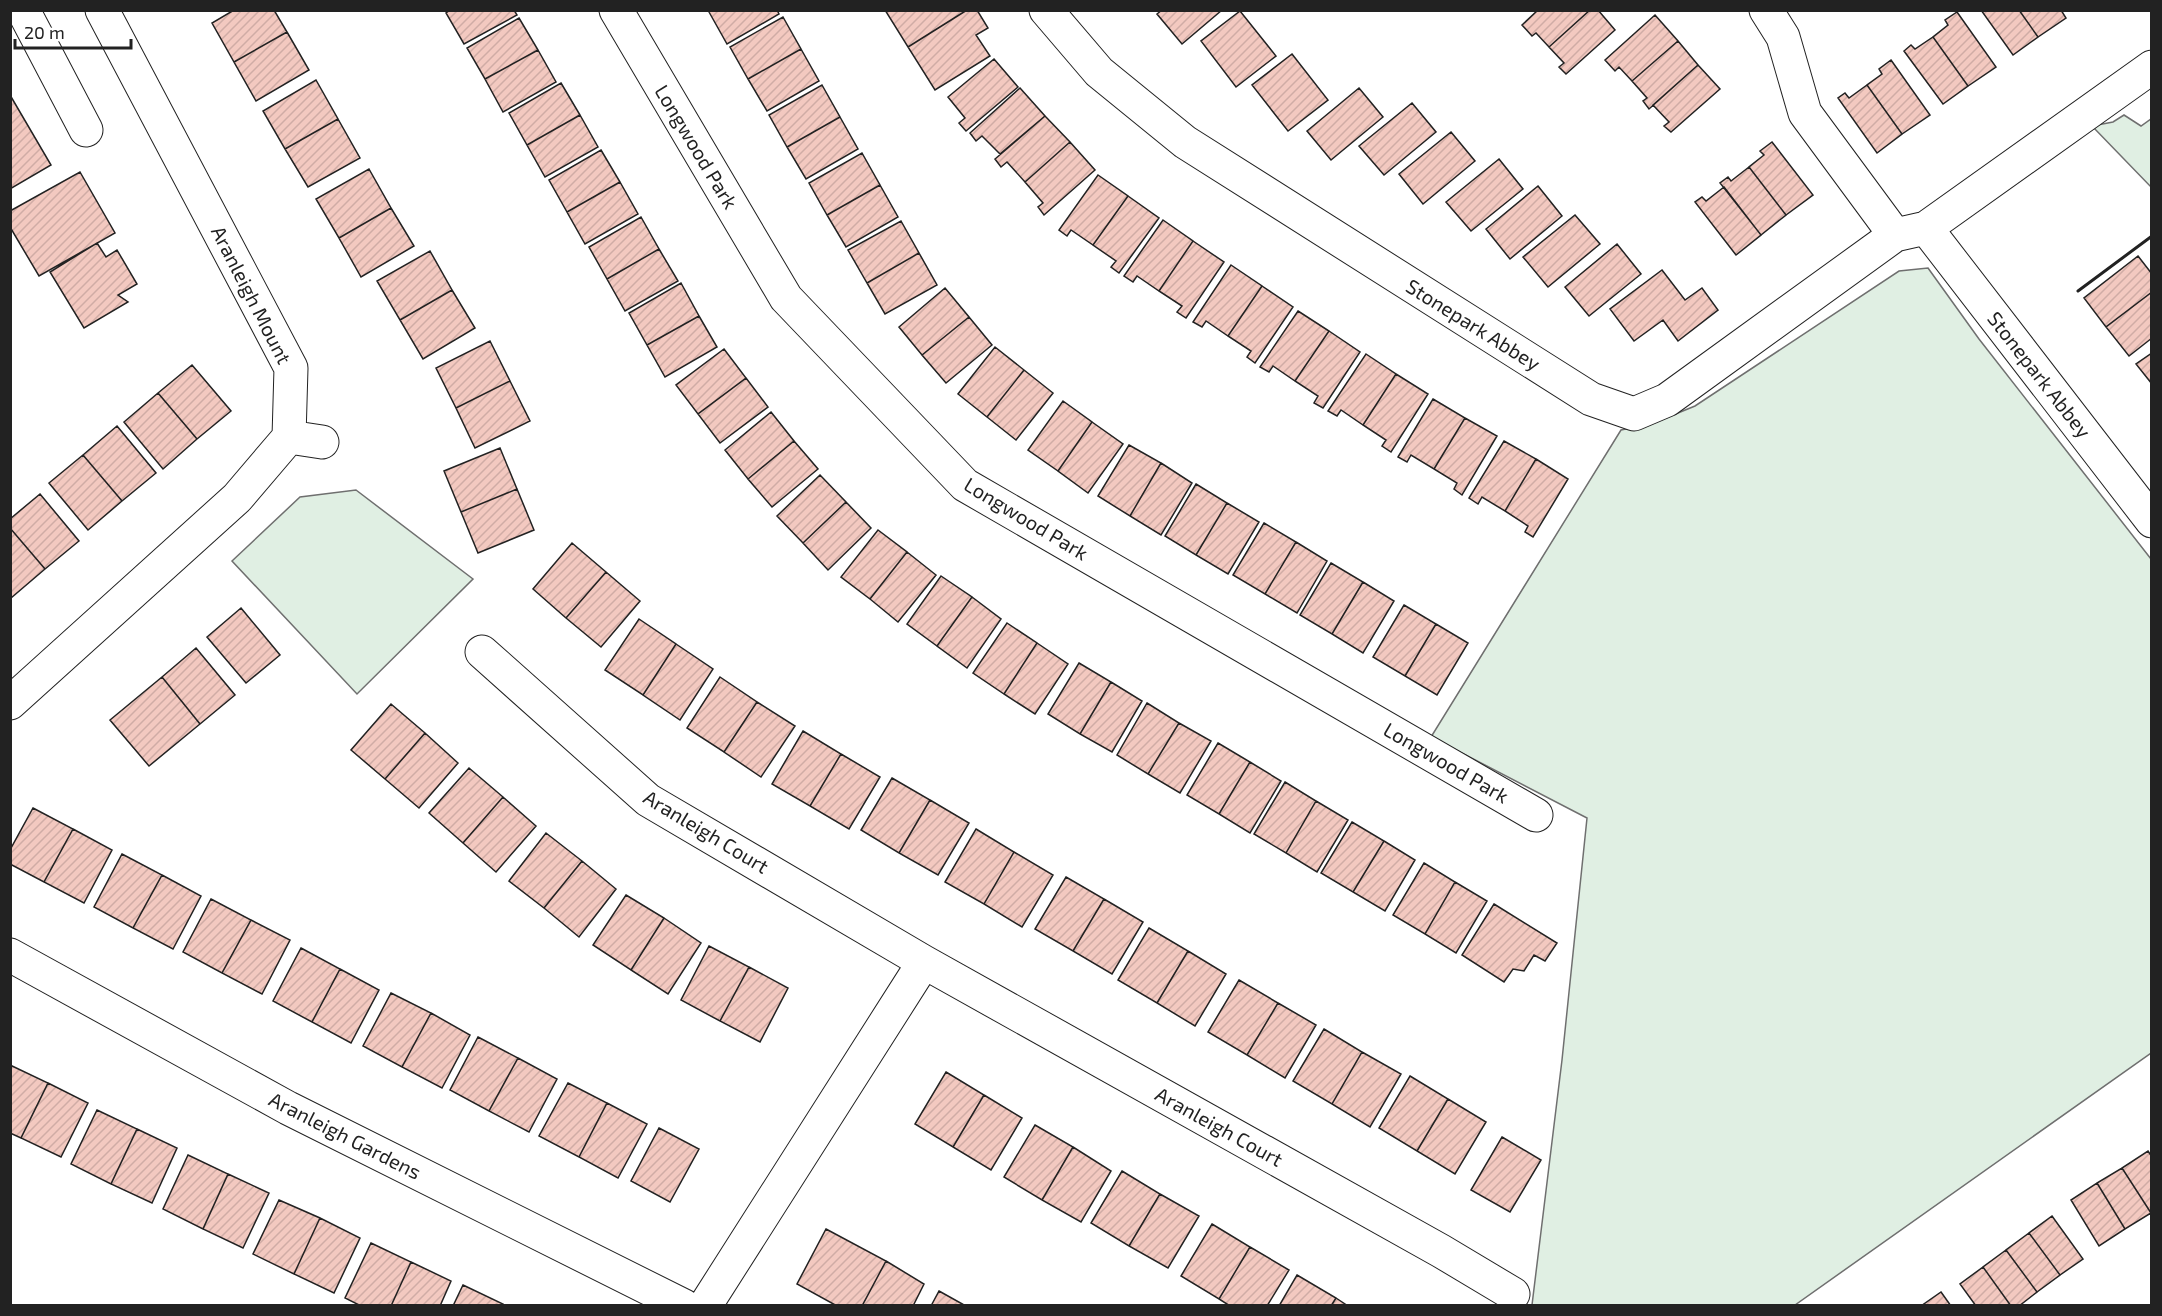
<svg xmlns="http://www.w3.org/2000/svg" width="2162" height="1316" font-family="'Exo 2',sans-serif">
<style>
.green{fill:#e0efe3;stroke:#6f6f6f;stroke-width:1.5}
.building{fill:url(#building-hatch);stroke:#222;stroke-width:1.5}
.lines{fill:none;stroke-linecap:round;stroke-linejoin:round}
.minor-casing{stroke:#222;stroke-width:35}
.minor{stroke:#fff;stroke-width:33}
.wall{stroke:#222;stroke-width:3}
.labels{text-anchor:middle;stroke-width:4.5;stroke-linejoin:round;paint-order:stroke}
.street-label{font-size:20px;fill:#222;stroke:#fff}
</style>
<defs>
<pattern id="building-hatch" width="6" height="6" patternUnits="userSpaceOnUse" patternTransform="scale(1.5)"><rect width="6" height="6" fill="#f3c9c0"/><path d="M-1 1l2-2M0 6l6-6M5 7l2-2" fill="none" stroke="#d0aca5"/></pattern>
</defs>
<rect width="100%" height="100%" fill="#fff"/>
<path class="green" d="M2124 115 2141 126 2151 119V187L2092 126 2113 122Z
M1928 268 1979 339 2151 559V1053L1795 1305H1532L1562 1060 1587 818 1431 737 1621 430 1651 424 1695 406 1899 271Z
M356 490 473 579 357 694 232 561 300 497Z"/>
<path class="building" d="M234 10H274L287 32 234 62 212 23Z
M450 10H514L517 15 464 44 446 13Z
M711 10H777L779 14 727 44 709 12Z
M885 10H967L908 47Z
M967 10H977L988 28 976 35 990 56 935 90 908 47Z
M1162 10H1222L1182 44 1157 14Z
M1538 10H1590L1549 47 1536 33 1532 36 1522 25Z
M1590 10H1598L1615 30 1566 74 1559 67 1564 63 1549 47Z
M1981 10H2019L2038 37 2013 55Z
M2019 10H2061L2066 18 2038 37Z
M1240 11 1276 56 1236 87 1201 41Z
M1957 12 1996 67 1968 86 1933 37 1948 25 1945 20Z
M1655 15 1678 41 1632 81 1619 67 1615 71 1605 60Z
M783 17 801 49 748 79 730 47Z
M519 18 538 50 485 79 467 48Z
M287 32 309 70 256 101 234 62Z
M1933 37 1968 86 1943 104 1904 51 1911 45 1915 49Z
M1678 41 1698 65 1649 109 1643 101 1647 98 1632 81Z
M801 49 819 81 767 111 748 79Z
M538 50 556 82 503 112 485 79Z
M1292 54 1328 100 1288 131 1252 85Z
M994 59 1018 87 966 131 959 123 965 118 948 97Z
M1891 60 1930 115 1902 134 1867 85 1882 74 1879 69Z
M1698 65 1720 89 1671 132 1664 126 1669 122 1653 105Z
M316 80 338 119 285 149 263 111Z
M561 83 580 115 527 145 509 113Z
M822 85 840 117 787 147 769 115Z
M1867 85 1902 134 1877 153 1838 98 1845 93 1849 98Z
M1020 88 1045 116 1000 154 982 136 976 141 970 133Z
M1359 88 1383 117 1331 160 1307 131Z
M10 95 51 165 10 189Z
M1412 103 1436 132 1384 175 1359 146Z
M580 115 598 147 545 177 527 145Z
M1045 116 1070 142 1025 182 1007 162 1001 167 995 159Z
M840 117 858 149 806 179 787 147Z
M338 119 360 158 308 187 285 149Z
M1451 132 1475 161 1423 204 1399 174Z
M1070 142 1095 170 1044 215 1038 207 1043 203 1025 182Z
M1772 142 1813 195 1786 215 1749 167 1764 155 1760 151Z
M601 150 620 182 567 212 549 180Z
M862 153 880 185 827 215 809 183Z
M1499 159 1523 189 1471 231 1446 202Z
M1749 167 1786 215 1761 235 1720 183 1728 177 1731 181Z
M369 169 391 208 339 238 316 199Z
M80 172 115 233 39 276 10 227V211Z
M1098 175 1128 196 1093 245 1071 230 1067 236 1059 230Z
M620 182 638 214 585 244 567 212Z
M880 185 898 217 846 247 827 215Z
M1538 186 1562 216 1510 259 1486 229Z
M1724 187 1761 235 1736 255 1695 202 1702 197 1706 201Z
M1128 196 1159 218 1119 273 1111 267 1116 261 1093 245Z
M391 208 414 246 361 277 339 238Z
M1575 215 1600 244 1548 287 1523 257Z
M641 217 659 249 607 279 589 247Z
M1163 220 1193 241 1159 291 1137 276 1133 282 1124 276Z
M901 221 919 253 867 283 848 250Z
M1193 241 1224 262 1186 318 1177 312 1182 306 1159 291Z
M97 243 106 257 117 250 137 284 118 295 128 302 84 328 50 272Z
M1617 244 1641 274 1589 316 1565 287Z
M659 249 678 281 625 311 607 279Z
M430 251 452 290 400 320 377 281Z
M919 253 937 285 885 314 867 283Z
M2138 256 2152 274V292L2106 327 2084 298Z
M1231 265 1262 286 1228 336 1206 321 1202 327 1193 322Z
M1662 270 1685 300 1702 288 1718 310 1678 341 1663 320 1634 341 1610 309Z
M681 283 699 316 647 345 629 313Z
M1262 286 1293 307 1255 363 1247 357 1251 351 1228 336Z
M945 288 969 317 922 355 899 327Z
M452 290 475 328 423 359 400 320Z
M2152 292V338L2129 356 2106 327Z
M1298 311 1329 331 1295 381 1273 366 1269 372 1260 367Z
M699 316 717 347 665 377 647 345Z
M969 317 992 345 946 383 922 355Z
M1329 331 1360 352 1323 408 1314 403 1318 396 1295 381Z
M490 341 510 381 456 408 436 368Z
M995 347 1024 370 987 417 958 394Z
M724 349 746 378 698 414 676 385Z
M2152 353V384L2136 364Z
M1366 354 1396 374 1363 425 1341 410 1337 416 1328 411Z
M192 365 231 411 197 439 158 393Z
M1024 370 1053 393 1016 440 987 417Z
M1396 374 1428 394 1391 452 1382 446 1386 440 1363 425Z
M746 378 768 407 720 443 698 414Z
M510 381 530 421 475 448 456 408Z
M158 393 197 439 163 469 124 422Z
M1433 399 1465 418 1434 469 1411 455 1407 462 1398 457Z
M1063 401 1092 422 1058 471 1028 450Z
M771 412 794 441 748 479 725 450Z
M1465 418 1497 436 1462 495 1454 489 1457 483 1434 469Z
M1092 422 1123 444 1088 493 1058 471Z
M117 426 156 473 122 501 83 455Z
M794 441 818 469 772 507 748 479Z
M1504 441 1536 459 1505 511 1482 497 1478 504 1469 498Z
M1129 445 1161 463 1130 516 1098 496Z
M500 448 517 489 461 512 444 471Z
M83 455 122 501 88 530 49 483Z
M1536 459 1568 479 1533 537 1525 532 1528 526 1505 511Z
M1161 463 1192 483 1161 535 1130 516Z
M820 475 846 502 803 543 777 516Z
M1196 484 1227 503 1196 555 1165 536Z
M517 489 534 530 478 553 461 512Z
M40 494 79 541 45 569 10 528V519Z
M846 502 871 528 828 570 803 543Z
M1227 503 1259 522 1228 574 1196 555Z
M1264 523 1296 542 1265 594 1233 575Z
M10 528 45 569 11 598 10 597Z
M878 530 907 552 870 599 841 577Z
M1296 542 1327 561 1297 613 1265 594Z
M572 543 606 572 566 618 533 589Z
M907 552 936 575 898 622 870 599Z
M1331 563 1363 582 1332 634 1300 615Z
M606 572 640 601 601 647 566 618Z
M941 576 972 597 937 646 907 624Z
M1363 582 1394 601 1363 653 1332 634Z
M972 597 1001 619 967 668 937 646Z
M1404 605 1436 624 1405 676 1373 657Z
M241 608 280 655 246 683 207 637Z
M639 619 676 644 643 695 605 670Z
M1007 623 1037 643 1004 694 973 673Z
M1436 624 1468 643 1437 695 1405 676Z
M1037 643 1068 664 1035 714 1004 694Z
M676 644 713 669 680 720 643 695Z
M196 648 235 695 200 724 162 677Z
M1079 663 1111 682 1080 734 1048 714Z
M162 677 200 724 149 766 110 720Z
M720 677 757 702 724 752 687 728Z
M1111 682 1142 701 1112 752 1080 734Z
M757 702 795 726 761 777 724 752Z
M1147 703 1179 723 1148 774 1117 755Z
M391 704 425 733 385 779 351 750Z
M1179 723 1211 741 1180 793 1148 774Z
M803 731 841 754 810 806 772 784Z
M425 733 458 763 419 808 385 779Z
M1218 743 1250 762 1219 814 1187 795Z
M841 754 880 777 849 829 810 806Z
M1250 762 1281 781 1250 833 1219 814Z
M469 768 503 797 463 843 429 813Z
M892 778 930 800 899 853 861 830Z
M1285 782 1316 801 1286 853 1254 834Z
M503 797 536 826 496 872 463 843Z
M930 800 969 823 938 875 899 853Z
M1316 801 1348 820 1317 872 1286 853Z
M33 808 73 829 44 882 10 864V850Z
M1352 822 1384 841 1353 892 1321 873Z
M73 829 112 850 84 903 44 882Z
M976 829 1014 852 984 904 945 882Z
M546 833 582 861 544 908 509 881Z
M1384 841 1415 860 1385 911 1353 892Z
M1014 852 1053 875 1022 927 984 904Z
M122 854 162 875 133 928 94 907Z
M582 861 616 889 579 937 544 908Z
M1424 863 1455 882 1425 934 1393 915Z
M162 875 201 896 173 949 133 928Z
M1066 877 1104 899 1073 951 1035 929Z
M1455 882 1487 901 1456 953 1425 934Z
M626 895 664 918 631 970 593 945Z
M211 899 251 920 222 973 183 952Z
M1104 899 1143 922 1112 974 1073 951Z
M1494 904 1557 943 1545 961 1534 955 1524 971 1513 969 1504 982 1462 955Z
M664 918 701 943 668 994 631 970Z
M251 920 290 940 262 994 222 973Z
M1149 928 1188 951 1157 1003 1118 980Z
M709 946 749 967 720 1021 681 1000Z
M301 948 340 969 312 1022 273 1001Z
M1188 951 1226 974 1195 1026 1157 1003Z
M749 967 788 988 760 1042 720 1021Z
M340 969 379 990 351 1043 312 1022Z
M1239 980 1278 1003 1247 1055 1208 1032Z
M391 993 431 1013 402 1067 363 1046Z
M1278 1003 1316 1025 1285 1078 1247 1055Z
M431 1013 470 1035 442 1088 402 1067Z
M1324 1029 1362 1052 1332 1104 1293 1081Z
M478 1037 518 1058 489 1111 450 1090Z
M1362 1052 1401 1074 1370 1127 1332 1104Z
M518 1058 557 1079 529 1132 489 1111Z
M10 1065 48 1083 21 1138 10 1133Z
M946 1072 984 1095 953 1147 915 1124Z
M1410 1076 1448 1099 1417 1151 1379 1128Z
M48 1083 88 1103 61 1157 21 1138Z
M568 1083 607 1103 579 1157 539 1136Z
M984 1095 1022 1118 991 1170 953 1147Z
M1448 1099 1486 1122 1455 1174 1417 1151Z
M607 1103 647 1124 618 1178 579 1157Z
M97 1110 137 1129 111 1184 71 1164Z
M1035 1125 1073 1147 1042 1200 1004 1177Z
M659 1128 699 1149 670 1202 631 1181Z
M137 1129 177 1148 152 1203 111 1184Z
M1502 1137 1541 1160 1510 1212 1471 1190Z
M1073 1147 1111 1171 1081 1222 1042 1200Z
M2148 1151 2152 1157 2151 1213 2122 1168Z
M188 1155 228 1174 203 1229 163 1209Z
M2122 1168 2151 1213 2125 1229 2097 1183Z
M1122 1171 1160 1194 1129 1246 1091 1223Z
M228 1174 269 1193 243 1248 203 1229Z
M2097 1183 2125 1229 2099 1246 2071 1200Z
M1160 1194 1199 1216 1168 1268 1129 1246Z
M279 1200 320 1218 294 1274 253 1254Z
M2052 1216 2083 1259 2060 1275 2029 1233Z
M320 1218 360 1238 334 1293 294 1274Z
M1212 1224 1250 1247 1219 1299 1181 1276Z
M826 1229 886 1261 862 1306H837L797 1284Z
M2029 1233 2060 1275 2037 1292 2006 1250Z
M371 1243 411 1262 391 1306H361L345 1298Z
M1250 1247 1289 1270 1267 1306H1230L1219 1299Z
M2006 1250 2037 1292 2019 1306H2011L1983 1267Z
M886 1261 924 1284 913 1306H862Z
M411 1262 451 1281 440 1306H391Z
M1983 1267 2011 1306H1976L1960 1284Z
M1297 1275 1336 1298 1331 1306H1279Z
M463 1285 503 1304 502 1306H453Z
M939 1291 966 1306H931Z
M1941 1292 1951 1306H1921Z
M1336 1298 1348 1306H1331Z"/>
<g class="lines">
<g class="minor-casing">
<path id="minor" d="M23 10 86 130
M616 10 786 298 965 485 1536 815
M1046 10 1099 72 1185 142 1591 399 1634 414 1667 400 1895 235 1926 228 2152 67
M1766 10 1783 37 1805 113 1895 235
M1926 228 2152 521
M289 437 322 442
M482 652 648 800 924 962 1441 1251 1513 1294
M10 703 237 498 289 437 291 368 102 10
M10 955 288 1108 684 1306
M705 1306 924 962"/>
</g>
<use href="#minor" class="minor"/>
<path class="wall" d="M2078 291 2152 236"/>
</g>
<g class="labels">
<g class="street-label">
<text transform="translate(696 147) rotate(59)" y="7">Longwood Park</text>
<text transform="translate(251 295) rotate(63)" y="7">Aranleigh Mount</text>
<text transform="translate(1473 325) rotate(32)" y="7">Stonepark Abbey</text>
<text transform="translate(2039 375) rotate(52)" y="7">Stonepark Abbey</text>
<text transform="translate(1026 519) rotate(31)" y="7">Longwood Park</text>
<text transform="translate(1446 763) rotate(30)" y="7">Longwood Park</text>
<text transform="translate(706 832) rotate(31)" y="7">Aranleigh Court</text>
<text transform="translate(1219 1127) rotate(29)" y="7">Aranleigh Court</text>
<text transform="translate(345 1136) rotate(27)" y="7">Aranleigh Gardens</text>
</g>
</g>
<rect width="2162" height="1316" fill="none" stroke="#222222" stroke-width="24"/>
<path d="M15 39v9h116v-9" fill="none" stroke="#222222" stroke-width="3"/>
<text x="24" y="39" font-size="18" fill="#222222" stroke="#ffffff" stroke-width="4.5" paint-order="stroke">20 m</text>
</svg>
